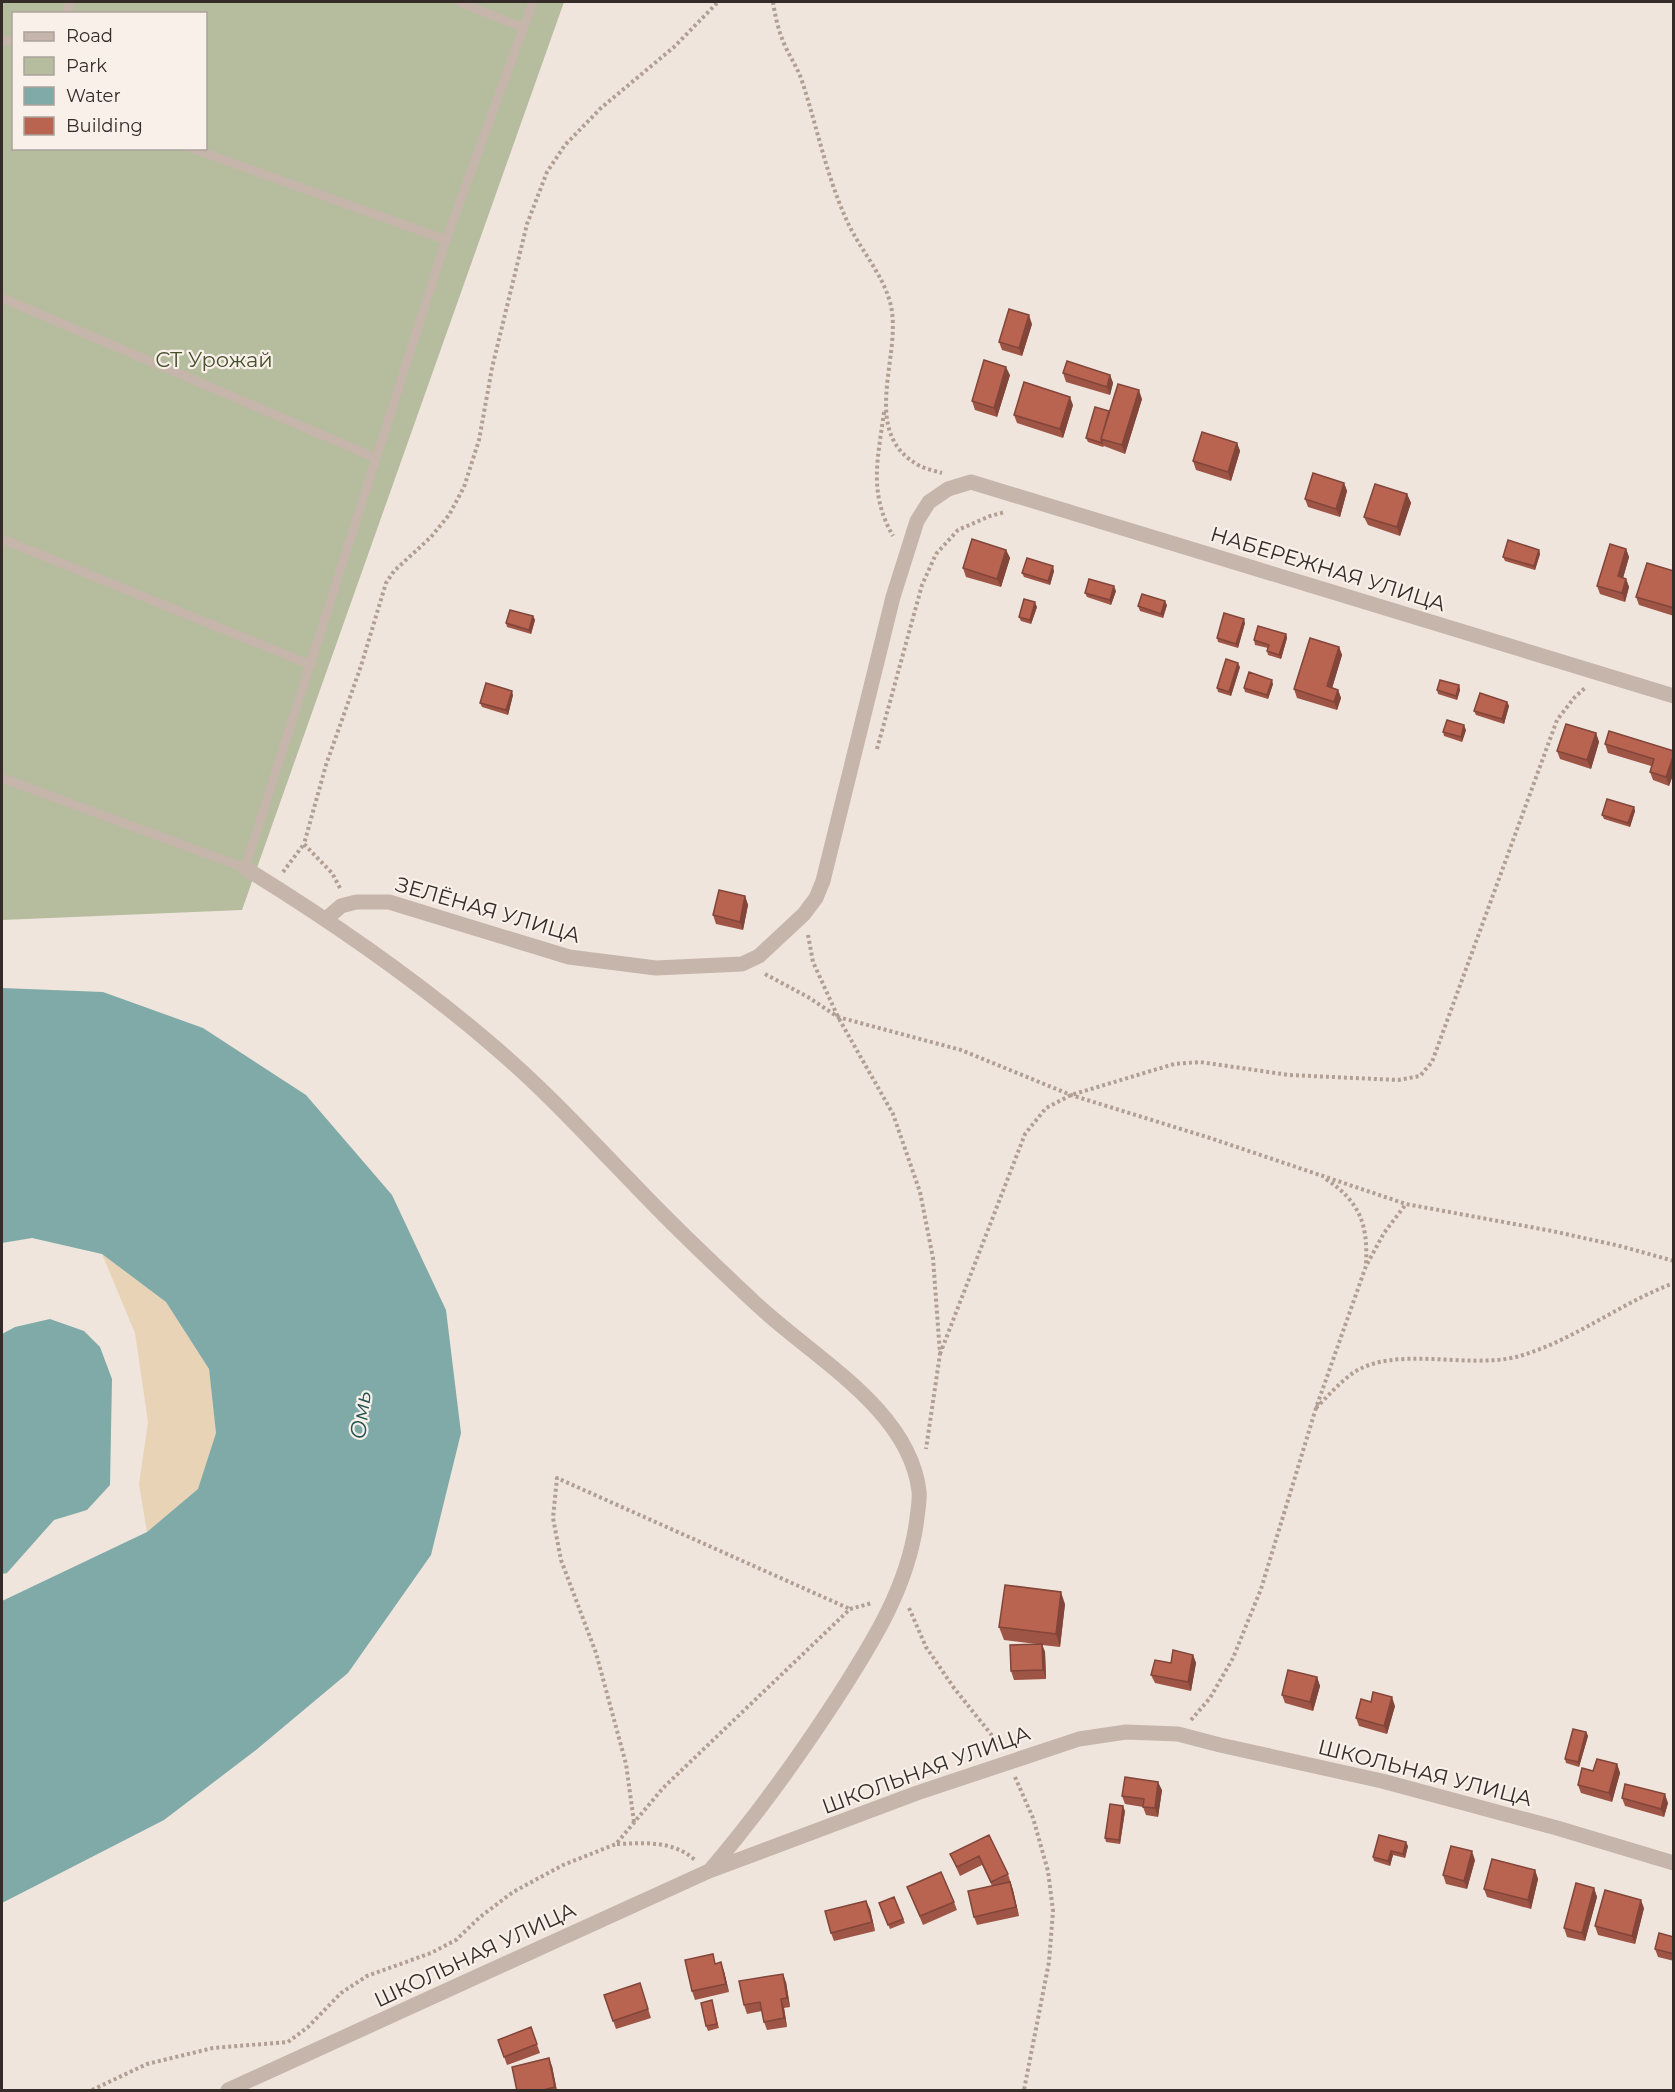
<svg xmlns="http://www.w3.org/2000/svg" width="1675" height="2092" font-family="Montserrat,sans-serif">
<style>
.green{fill:#b5bd9e;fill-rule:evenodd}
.sand{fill:#e8d3b7}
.water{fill:#7faaa8}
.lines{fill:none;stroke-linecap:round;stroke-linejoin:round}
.path{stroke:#b29f94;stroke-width:4;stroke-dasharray:3 3;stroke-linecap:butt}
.lane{stroke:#c6b5aa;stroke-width:9}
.street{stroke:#c6b5aa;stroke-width:15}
.wall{fill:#9f5546}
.shaded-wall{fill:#824539}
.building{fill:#b96351;stroke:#824539;stroke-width:1.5}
.labels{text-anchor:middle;stroke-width:4.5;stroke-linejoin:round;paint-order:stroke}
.park-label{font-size:21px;fill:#47502f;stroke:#f8f0e9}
.street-label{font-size:21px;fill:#352c29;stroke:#f8f0e9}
.water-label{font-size:22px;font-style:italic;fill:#235252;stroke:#f8f0e9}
</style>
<rect width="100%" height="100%" fill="#efe5dd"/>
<path class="green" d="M2 2H564L242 910 2 920ZM14 14H206V148H14Z"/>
<path class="sand" d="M102 1254 166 1302 209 1369 216 1433 199 1489 147 1532 139 1484 148 1422 135 1333Z"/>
<path class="water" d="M2 988 103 992 203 1028 306 1095 392 1195 446 1310 461 1433 431 1555 348 1673 256 1750 164 1820 2 1903V1601L147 1532 198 1489 216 1433 209 1369 166 1302 102 1254 32 1238 2 1243Z
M50 1319 84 1331 100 1347 112 1379 110 1485 87 1510 54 1520 7 1573 2 1574V1334L15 1327Z"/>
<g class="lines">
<path class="path" d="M773 2C775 15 778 29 783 41 788 54 796 65 801 78 817 126 826 175 847 221 860 250 884 275 891 306 902 358 858 433 920 466 926 469 935 471 942 473
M884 412C878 459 868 492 893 536
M877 749 922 585 936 554 958 530 990 516 1005 512
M283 872 304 844
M340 888 332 873 304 844 326 765 361 666 386 583 394 571 431 537 449 515 464 487 479 440 492 368 527 224 547 172 565 145 601 108 674 47 718 2
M808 935 813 962 838 1017 893 1114 920 1192 933 1258 940 1354 926 1449
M765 974 808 997 838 1017 961 1050 1071 1095 1210 1138 1406 1204 1552 1231 1620 1246 1674 1261
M1326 1179C1360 1202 1368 1224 1366 1264
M940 1354 1025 1134 1046 1108 1071 1095 1174 1064 1200 1062 1289 1075 1398 1080 1420 1076 1432 1062 1557 720 1574 698 1586 687
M1316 1408C1328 1396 1340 1382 1353 1373 1394 1345 1467 1369 1516 1357 1572 1342 1620 1303 1674 1283
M909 1608 926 1647 954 1688 994 1738 999 1747
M1191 1720 1210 1698 1233 1658 1261 1589 1316 1408 1366 1266 1384 1233 1406 1204
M1015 1777 1033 1818 1048 1871 1053 1911 1049 1962 1024 2090
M634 1822 626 1764 596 1653 561 1560 553 1518 557 1478 850 1609
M617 1844C645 1843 672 1840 695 1860
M92 2090 147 2064 213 2048 288 2042 308 2027 341 1993 367 1976 431 1953 456 1940 480 1917 513 1892 563 1865 616 1844 663 1788 850 1609 872 1603"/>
<path class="lane" d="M460 2 524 28
M66 14 71 2
M2 42 14 40
M191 148 446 240
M2 298 376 458
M2 539 311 665
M2 778 245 868 446 240 533 2"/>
<path class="street" d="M245 868C331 921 414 978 491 1044 549 1093 599 1149 652 1203 684 1236 718 1268 751 1299 807 1354 909 1407 919 1491 920 1499 918 1509 917 1518 909 1585 873 1642 837 1698 798 1758 757 1815 711 1869
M326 919 341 906 356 902H389L569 957 656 968 742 964 759 956 804 914 816 898 823 881 893 597 917 521 929 502 948 489 971 482 1674 696
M228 2090 709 1871 917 1793 1079 1739 1126 1732 1178 1734 1220 1745 1382 1781 1557 1828 1674 1863"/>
</g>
<path class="wall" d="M1032 324 1022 356 1002 350 999 342Z
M1063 373 1110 375 1113 383 1110 395 1066 382Z
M1010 375 997 417 975 410 972 401Z
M1142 399 1125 454 1104 446 1103 447 1088 442 1086 438 1109 411Z
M1073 405 1063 438 1017 423 1014 415Z
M1237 443 1240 451 1231 481 1196 470 1193 461Z
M1344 483 1347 491 1340 517 1308 507 1305 499Z
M1407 494 1411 503 1400 536 1368 525 1364 517Z
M1626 549 1629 557 1623 578 1626 579 1629 587 1625 602 1600 594 1597 586Z
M1006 550 1010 558 1001 587 966 577 963 568Z
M1539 550 1540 554 1535 570 1505 561 1503 557Z
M1054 571 1050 585 1024 577 1022 573Z
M1674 571V616L1639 605 1636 597Z
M1116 591 1111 605 1087 597 1085 593Z
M1167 605 1163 618 1140 611 1138 606Z
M1037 607 1031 624 1021 621 1019 617Z
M533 616 535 620 531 634 507 627 506 623Z
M1245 623 1238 648 1218 642 1217 638Z
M1286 634 1287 638 1281 659 1268 655 1267 651 1268 648 1255 645 1254 640Z
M1339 647 1342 655 1332 688 1338 690 1341 698 1337 710 1297 698 1294 689Z
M1240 667 1231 696 1218 692 1217 688Z
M1273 684 1268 699 1245 692 1244 688Z
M1459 685 1460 690 1457 700 1438 694 1437 690Z
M513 695 508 715 482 707 480 703Z
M1507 702 1509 706 1504 724 1476 715 1474 711Z
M1466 730 1462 742 1444 736 1443 732Z
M1596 733 1599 742 1591 769 1560 759 1557 751Z
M1605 744 1674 751V772L1669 786 1653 780 1650 772 1651 766 1608 753Z
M1634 807 1635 811 1630 827 1604 819 1602 815Z
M745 896 748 905 743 930 716 924 713 915Z
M1065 1604 1060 1647 1042 1645 1045 1652 1046 1679 1014 1680 1011 1671 1037 1644 1004 1640 999 1627Z
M1193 1655 1196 1663 1191 1691 1155 1683 1151 1675 1171 1663Z
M1317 1677 1320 1686 1313 1711 1285 1703 1282 1695Z
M1371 1702 1395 1706 1387 1734 1359 1726 1356 1718Z
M1586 1732 1588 1736 1579 1767 1566 1763 1565 1759Z
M1617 1764 1620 1773 1612 1802 1581 1793 1578 1785 1593 1771Z
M1162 1790 1158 1817 1146 1815 1143 1807 1125 1804 1122 1796Z
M1622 1798 1668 1803 1664 1817 1625 1806Z
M1125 1811 1120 1844 1106 1842 1105 1838Z
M989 1835 1008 1874 1013 1890 1019 1916 977 1925 974 1917 992 1886 982 1865 960 1876 950 1854Z
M1408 1846 1405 1858 1393 1855 1390 1866 1374 1861 1373 1857Z
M1475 1860 1467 1889 1446 1884 1443 1875Z
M1535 1870 1538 1879 1531 1909 1487 1897 1484 1889Z
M907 1887 954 1902 957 1910 923 1925Z
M1594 1888 1597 1897 1585 1941 1567 1937 1564 1928Z
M894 1897 905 1923 890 1929 879 1903Z
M1644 1908 1635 1944 1598 1935 1595 1926Z
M870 1909 875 1931 834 1941 831 1933Z
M1674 1937V1961L1658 1957 1655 1949Z
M716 1964 724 1971 729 1992 695 2000 692 1991Z
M786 1982 790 2007 784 2008 787 2027 767 2030 764 2022 762 2011 747 2014 744 2005Z
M640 1983 651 2018 616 2029 604 1995Z
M713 2005 719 2028 708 2031 706 2026Z
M531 2027 540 2053 507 2065 498 2040Z
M552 2066 557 2091H517Z"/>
<path class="shaded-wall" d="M1029 315 1032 324 1022 356 1019 348Z
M1006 367 1010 375 997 417 994 408Z
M1110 375 1113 383 1110 395 1107 387Z
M1139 390 1142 399 1125 454 1122 445Z
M1070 397 1073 405 1063 438 1060 429Z
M1237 443 1240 451 1231 481 1228 472Z
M1344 483 1347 491 1340 517 1336 509Z
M1407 494 1411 503 1400 536 1397 527Z
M1626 549 1629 557 1621 585 1618 576Z
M1006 550 1010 558 1001 587 997 579Z
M1539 550 1540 554 1535 570 1534 566Z
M1053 566 1054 571 1050 585 1048 581Z
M1626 579 1629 587 1625 602 1622 593Z
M1114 586 1116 591 1111 605 1110 600Z
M1165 601 1167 605 1163 618 1161 614Z
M1035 602 1037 607 1031 624 1030 620Z
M533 616 535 620 531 634 529 630Z
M1244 619 1245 623 1238 648 1236 644Z
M1286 634 1287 638 1281 659 1279 655Z
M1339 647 1342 655 1330 695 1327 686Z
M1238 663 1240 667 1231 696 1229 692Z
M1272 680 1273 684 1268 699 1267 695Z
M1459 685 1460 690 1457 700 1456 696Z
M1338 690 1341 698 1337 710 1334 702Z
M512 691 513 695 508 715 506 710Z
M1507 702 1509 706 1504 724 1502 719Z
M1464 725 1466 730 1462 742 1461 737Z
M1596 733 1599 742 1591 769 1587 760Z
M1674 754V772L1669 786 1666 777Z
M1634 807 1635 811 1630 827 1628 823Z
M745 896 748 905 743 930 740 922Z
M1061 1592 1065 1604 1060 1647 1056 1634Z
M1042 1644 1045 1652 1046 1679 1043 1670Z
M1193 1655 1196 1663 1191 1691 1188 1682Z
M1317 1677 1320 1686 1313 1711 1310 1702Z
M1392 1697 1395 1706 1387 1734 1384 1726Z
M1586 1732 1588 1736 1579 1767 1578 1762Z
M1617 1764 1620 1773 1612 1802 1609 1793Z
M1158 1782 1162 1790 1158 1817 1155 1808Z
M1665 1794 1668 1803 1664 1817 1661 1809Z
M1123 1806 1125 1811 1120 1844 1119 1840Z
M1406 1842 1408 1846 1405 1858 1403 1854Z
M1391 1851 1393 1855 1390 1866 1388 1861Z
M1472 1851 1475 1860 1467 1889 1464 1881Z
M1535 1870 1538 1879 1531 1909 1528 1900Z
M1010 1882 1013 1890 1019 1916 1016 1907Z
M1594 1888 1597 1897 1585 1941 1582 1933Z
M1641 1900 1644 1908 1635 1944 1632 1936Z
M866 1901 870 1909 875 1931 872 1922Z
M721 1962 724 1971 729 1992 726 1984Z
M783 1974 786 1982 790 2007 787 1998Z
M781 1999 784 2008 787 2027 784 2018Z
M549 2058 552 2066 557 2091 555 2087Z"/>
<path class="building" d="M1009 309 1029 315 1019 348 999 342Z
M984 360 1006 367 994 408 972 401Z
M1067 361 1110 375 1107 387 1063 373Z
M1024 382 1070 397 1060 429 1014 415Z
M1118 384 1139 390 1122 445 1101 439Z
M1095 407 1109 411 1101 439 1102 443 1086 438Z
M1202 432 1237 443 1228 472 1193 461Z
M1313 473 1344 483 1336 509 1305 499Z
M1375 484 1407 494 1397 527 1364 517Z
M972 539 1006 550 997 579 963 568Z
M1508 540 1539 550 1534 566 1503 557Z
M1610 544 1626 549 1618 576 1626 579 1622 593 1597 586Z
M1027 558 1053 566 1048 581 1022 573Z
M1647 563 1674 571V608L1636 597Z
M1089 579 1114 586 1110 600 1085 593Z
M1142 594 1165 601 1161 614 1138 606Z
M1024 599 1035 602 1030 620 1019 617Z
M510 610 533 616 529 630 506 623Z
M1224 613 1244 619 1236 644 1217 638Z
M1258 626 1286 634 1279 655 1267 651 1269 645 1254 640Z
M1310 638 1339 647 1327 686 1338 690 1334 702 1294 689Z
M1226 659 1238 663 1229 692 1217 688Z
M1249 672 1272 680 1267 695 1244 688Z
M1440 680 1459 685 1456 696 1437 690Z
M486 683 512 691 506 710 480 703Z
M1480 693 1507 702 1502 719 1474 711Z
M1447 720 1464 725 1461 737 1443 732Z
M1566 724 1596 733 1587 760 1557 751Z
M1609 731 1674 751V754L1666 777 1650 772 1654 759 1605 744Z
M1607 799 1634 807 1628 823 1602 815Z
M719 890 745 896 740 922 713 915Z
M1005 1585 1061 1592 1056 1634 999 1627Z
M1042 1644 1043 1670 1011 1671 1010 1645Z
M1173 1650 1193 1655 1188 1682 1151 1675 1155 1660 1171 1663Z
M1288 1670 1317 1677 1310 1702 1282 1695Z
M1373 1692 1392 1697 1384 1726 1356 1718 1361 1699 1371 1702Z
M1573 1729 1586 1732 1578 1762 1565 1759Z
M1597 1759 1617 1764 1609 1793 1578 1785 1582 1768 1593 1771Z
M1125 1777 1158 1782 1155 1808 1143 1807 1144 1799 1122 1796Z
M1625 1784 1665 1794 1661 1809 1622 1798Z
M1110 1804 1123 1806 1119 1840 1105 1838Z
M989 1835 1008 1874 991 1882 979 1856 957 1867 950 1854Z
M1379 1835 1406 1842 1403 1854 1391 1851 1388 1861 1373 1857Z
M1451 1846 1472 1851 1464 1881 1443 1875Z
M1492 1859 1535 1870 1528 1900 1484 1889Z
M941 1872 954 1902 920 1916 907 1887Z
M1010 1882 1016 1907 974 1917 968 1891Z
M1576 1883 1594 1888 1582 1933 1564 1928Z
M1605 1890 1641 1900 1632 1936 1595 1926Z
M894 1897 903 1919 888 1925 879 1903Z
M866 1901 872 1922 831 1933 825 1911Z
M1659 1933 1674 1937V1954L1655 1949Z
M713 1954 715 1964 721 1962 726 1984 692 1991 685 1960Z
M783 1974 787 1998 781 1999 784 2018 764 2022 760 2002 744 2005 739 1981Z
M640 1983 648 2009 613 2021 604 1995Z
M712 2000 717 2024 706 2026 701 2003Z
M531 2027 537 2044 504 2057 498 2040Z
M549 2058 555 2087 539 2091H517L512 2067Z"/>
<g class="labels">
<g class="park-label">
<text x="214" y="367">СТ Урожай</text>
</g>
<g class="street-label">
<text transform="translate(1328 569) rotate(17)" y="7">НАБЕРЕЖНАЯ УЛИЦА</text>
<text transform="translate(488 910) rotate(16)" y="7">ЗЕЛЁНАЯ УЛИЦА</text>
<text transform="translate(926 1770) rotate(-20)" y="7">ШКОЛЬНАЯ УЛИЦА</text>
<text transform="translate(1425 1773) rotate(14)" y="7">ШКОЛЬНАЯ УЛИЦА</text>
<text transform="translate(475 1955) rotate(-25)" y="7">ШКОЛЬНАЯ УЛИЦА</text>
</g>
<g class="water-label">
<text transform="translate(360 1415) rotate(-83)" y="8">Омь</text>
</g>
</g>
<rect width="1675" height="2092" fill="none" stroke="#352c29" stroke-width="6"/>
<rect x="12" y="12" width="195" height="138" fill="#f8f0e9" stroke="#aaa29c" stroke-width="1.5"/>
<rect x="24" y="32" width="30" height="9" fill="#c6b5aa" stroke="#aaa29c" stroke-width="1.5"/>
<text x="66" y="42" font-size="18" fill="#352c29">Road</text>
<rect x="24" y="57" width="30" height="18" fill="#b5bd9e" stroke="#aaa29c" stroke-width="1.5"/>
<text x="66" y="72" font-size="18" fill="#352c29">Park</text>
<rect x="24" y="87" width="30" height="18" fill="#7faaa8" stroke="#aaa29c" stroke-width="1.5"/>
<text x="66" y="102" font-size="18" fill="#352c29">Water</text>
<rect x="24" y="117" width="30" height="18" fill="#b96351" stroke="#aaa29c" stroke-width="1.5"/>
<text x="66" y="132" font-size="18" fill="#352c29">Building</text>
</svg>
